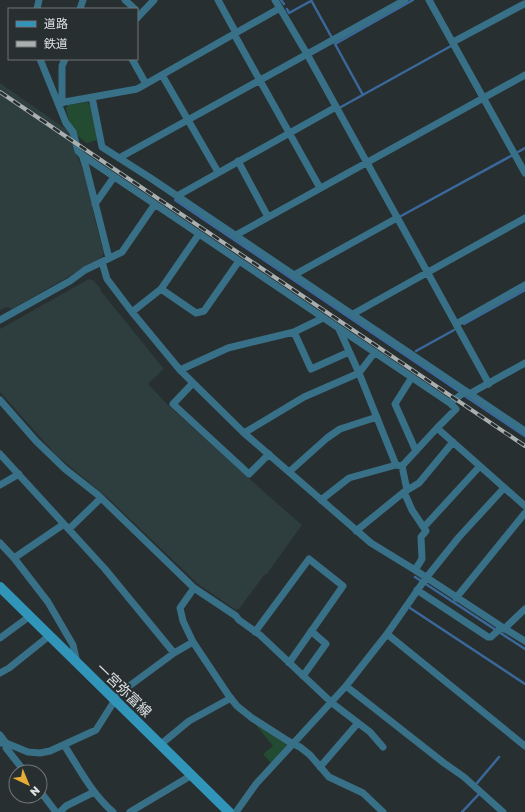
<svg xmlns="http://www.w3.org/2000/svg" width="525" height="812" font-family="'Golos Text','Noto Sans JP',sans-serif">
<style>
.built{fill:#2e3d3e}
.green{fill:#224b31}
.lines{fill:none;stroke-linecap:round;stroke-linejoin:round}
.stream{stroke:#3a689a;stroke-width:2.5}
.street{stroke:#387088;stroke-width:7}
.secondary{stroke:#3195ba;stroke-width:10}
.rail-casing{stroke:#aaafaf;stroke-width:4}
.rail{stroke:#282f30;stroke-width:2.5;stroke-dasharray:8;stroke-linecap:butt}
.labels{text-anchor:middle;stroke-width:4;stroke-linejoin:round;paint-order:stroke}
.street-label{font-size:14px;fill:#dde1e1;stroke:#282f30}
</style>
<rect width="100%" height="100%" fill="#282f30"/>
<path class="built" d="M0 83 70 132 73 147 85 174 96 224 104 253 101 258 12 309 7 307 0 310Z
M89 279 93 280 101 289 100 290 164 369 148 384 168 405 272 499 302 525 266 575 265 574 239 609 236 610 198 584 108 498 56 455 0 392V329Z"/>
<path class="green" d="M87 102 90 105 97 140 87 143C71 132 70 127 66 108L68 105Z
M256 725H259L286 743 287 747 271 763 263 754 273 746Z"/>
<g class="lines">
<path class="stream" d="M281 0 284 4
M311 0 332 38
M287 9 289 13 311 1
M363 95 335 44 413 0
M341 107 451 46
M518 152 525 148
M175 200 460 392
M401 216 511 156
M464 324 525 290
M416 351 454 330
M465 396 525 436
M415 577 525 649
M410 608 525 684
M477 783 499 757
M462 812 479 794"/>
<path class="street" d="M125 0 135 9
M218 0 236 33
M275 0 307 54 489 384
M429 0 525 173
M37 9 39 0
M80 9 83 0
M137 18 154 0
M234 34 320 188
M453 42 524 4
M40 59 66 123 73 132 78 151 82 155 86 167 109 258
M132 59 146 84
M162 75 218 172
M92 97 102 147 152 179 525 431
M59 103 137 89 280 8
M62 103V66L65 59
M82 155 450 403
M119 158 405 0
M238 161 268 217
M177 196 336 107
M95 204 114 177
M236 235 525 75
M102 262 107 279 132 312 180 370 244 433 371 543 415 570 502 627 525 641
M294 275 397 218
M161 289 196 313 204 311 239 261
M132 312 161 289 199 234
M353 314 525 218
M0 320 70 281 85 270 122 252 155 204
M456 324 525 285
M339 329 359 373 396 465
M294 332 311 369 349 352
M180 370 228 348 294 332 323 318
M412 377 395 404 416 451
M193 383 173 404 249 474 269 454
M466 391 450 403 456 409 437 428 525 506
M471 393 525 363
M0 400 36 441 65 469 98 495 194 588 236 616 239 620 260 635 332 703 370 732 383 747
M244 433 304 397 359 373 375 352
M0 454 105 569 174 653
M402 466 407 490
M289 472 327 438 340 429 377 417
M0 485 19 474
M404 492 412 510 426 531 421 537 422 559 415 570
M321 500 349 478 396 465 402 466 437 428
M424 527 480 466
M69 529 101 498
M356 531 404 492 419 483 453 442
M0 543 14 558 48 602 73 645 77 663
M14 558 64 524
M194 588 180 608 183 621 193 642 229 696 237 706 252 718 288 741 300 747 310 755 329 777 363 793 383 812
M417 590 488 637H491L502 627
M456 598 525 513
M504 629 525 609
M255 632 309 559 343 586 289 663
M387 634 525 746
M0 638 30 616
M0 673 9 668 49 636
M303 676 326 644 311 631
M346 686 444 763 464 777 503 812
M113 698 174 653 193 642
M0 735 6 743V748L25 772
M0 743H6L28 752 40 753 50 751 96 730 115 700
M64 745C79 768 92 794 113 812
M160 745 189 721 231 698
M320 767 358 723
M40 791 56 812
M60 812 66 806 94 792
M130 812 192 775
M236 812 256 784 346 686 387 634 426 578 459 537 504 488"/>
<path class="secondary" d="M0 587 229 812"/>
<g class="rail-casing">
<path id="rail" d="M0 92 525 446"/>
</g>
<use href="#rail" class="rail"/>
</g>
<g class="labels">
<g class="street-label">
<text transform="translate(124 690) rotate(44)" y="5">一宮弥富線</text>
</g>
</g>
<rect x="8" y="8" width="130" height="52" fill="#282f30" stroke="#707677"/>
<rect x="16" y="21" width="20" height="6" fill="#3195ba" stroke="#707677"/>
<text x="44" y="28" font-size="12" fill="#dde1e1">道路</text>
<rect x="16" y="41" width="20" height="6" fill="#aaafaf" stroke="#707677"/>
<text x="44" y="48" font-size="12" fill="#dde1e1">鉄道</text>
<g transform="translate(28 784) rotate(136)"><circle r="19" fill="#282f30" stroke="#707677"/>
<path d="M0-3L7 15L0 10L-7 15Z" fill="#e6ac36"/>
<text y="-6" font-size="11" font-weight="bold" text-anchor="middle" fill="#dde1e1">N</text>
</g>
</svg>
